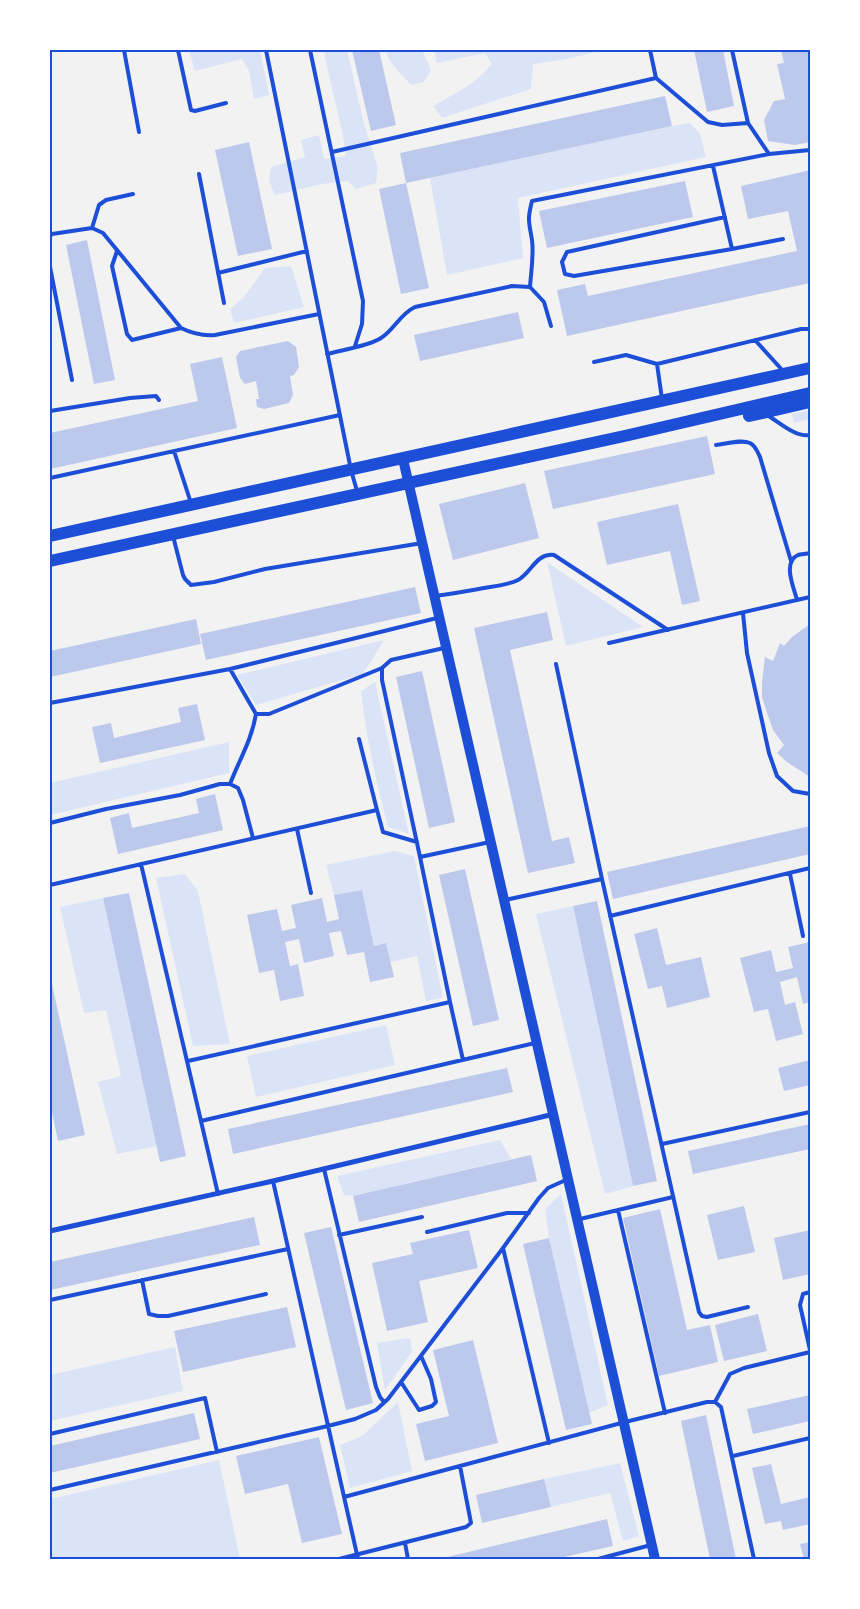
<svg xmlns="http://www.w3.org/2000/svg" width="860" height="1609" font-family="Quicksand,sans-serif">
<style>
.green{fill:#dbe4f7}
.building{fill:#bdc9ec}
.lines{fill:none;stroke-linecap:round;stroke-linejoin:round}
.service{stroke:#1d4ed8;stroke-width:4}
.minor{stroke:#1d4ed8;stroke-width:5}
.secondary{stroke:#1d4ed8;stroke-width:10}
.primary{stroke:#1d4ed8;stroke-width:12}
.neatline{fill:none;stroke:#1d4ed8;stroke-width:2}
</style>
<rect width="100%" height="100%" fill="#f2f2f2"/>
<path class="green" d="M189 50H260L269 95 254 99 249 71 242 59 195 71Z
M325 50H347L364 124 378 167 376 183 356 189 348 181 322 184 275 195 269 181 271 167 305 157 301 140 319 135 324 159 346 156 343 136 325 58Z
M385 50H422L431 70 424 82 411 85 391 63Z
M434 50H604L567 59 533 64 531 89 442 118 433 106C454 94 477 83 492 64L485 53 437 63Z
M690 123 700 134 706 157 518 198 523 258 447 275 430 178 672 126Z
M291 266 304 307 234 323 230 309 243 298 265 268Z
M810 410V419L794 423 792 414Z
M547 562 643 627 566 646Z
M384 640 363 674 256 705 237 675Z
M375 682 409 834 388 827C376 782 366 737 361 691Z
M229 742V773L50 815V783Z
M395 851 414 856 443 998 426 1001 417 956 390 962 386 943 374 946 362 890 334 895 326 865Z
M185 874 198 891 230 1044 193 1046 156 878Z
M103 898 157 1146 117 1154 98 1082 121 1076 106 1010 84 1013 60 907Z
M573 906 633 1186 605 1194 536 914Z
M386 1025 395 1065 256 1097 247 1056Z
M500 1140 511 1159 353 1196 344 1195 337 1176Z
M561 1194 608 1405 589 1413 549 1238 545 1209Z
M410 1338 412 1352 385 1390 377 1343Z
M175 1347 183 1391 50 1421V1375Z
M398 1402 412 1471 350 1488 340 1445 362 1436Z
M219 1460 240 1559H50V1499Z
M620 1463 639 1536 623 1541 610 1493 551 1507 544 1479Z"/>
<path class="building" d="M352 50H379L396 125 371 131Z
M694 50H723L734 106 707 112Z
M781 50H810V142L795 145 768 141 764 120 774 101 785 99 777 64 784 63Z
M665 96 672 126 406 183 400 153Z
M249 142 272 249 238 256 215 150Z
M810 170V283L567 336 557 290 585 284 588 296 797 251 788 211 748 219 741 186Z
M685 181 693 217 547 248 539 211Z
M406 183 429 288 401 294 379 189Z
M87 240 115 380 94 384 66 245Z
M518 312 524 338 420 361 414 335Z
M288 341 296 347 299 367 294 375 290 376 293 395 289 403 264 409 257 407 256 399H259L256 381 245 384 240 378 236 357 240 351Z
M222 357 237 428 50 469V433L198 401 190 364Z
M707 436 715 474 553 509 544 471Z
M525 483 539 538 453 560 439 504Z
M678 504 700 601 682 605 670 551 607 565 597 522Z
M415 587 421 613 206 660 200 634Z
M547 612 553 640 510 650 552 841 569 837 575 863 528 873 474 628Z
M196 619 201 644 50 677V651Z
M810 624V777L787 762 777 753 784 745 773 730 767 713 762 697V682L765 657 773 661 780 643 784 646 792 637Z
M422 671 455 822 429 828 396 677Z
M197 704 205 740 100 763 92 727 111 723 114 738 181 722 178 708Z
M215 794 223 830 118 854 110 818 129 813 132 828 199 813 196 799Z
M810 826V854L613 899 607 872Z
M465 869 499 1020 473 1026 439 875Z
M362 890 374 946 386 943 394 977 370 982 364 952 347 955 341 931 329 933 334 956 304 963 299 939 285 942 290 966 298 964 304 996 280 1001 274 970 259 973 247 915 277 909 282 931 296 928 291 905 322 898 327 922 339 919 334 895Z
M129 893 186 1156 160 1162 103 898Z
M597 901 657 1181 633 1186 573 906Z
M657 928 666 965 701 957 710 997 667 1008 662 986 648 989 634 934Z
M810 942V1002L803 1004 797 977 780 982 785 1005 795 1002 803 1034 776 1041 768 1009 754 1012 740 958 771 950 776 972 793 968 788 947Z
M50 975 85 1135 58 1141 50 1103Z
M810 1060V1085L784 1091 778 1068Z
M507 1068 513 1092 233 1154 228 1129Z
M810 1124V1149L693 1174 688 1151Z
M531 1155 537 1181 359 1222 353 1196Z
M744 1206 755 1252 718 1260 707 1215Z
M660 1209 687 1330 710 1325 718 1362 659 1376 623 1218Z
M254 1217 260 1245 50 1290V1262Z
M331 1227 373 1403 346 1410 304 1233Z
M469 1230 478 1268 419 1281 428 1322 387 1331 372 1263 413 1254 410 1243Z
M810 1230V1274L783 1280 774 1238Z
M549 1238 592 1424 566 1430 523 1244Z
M287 1307 296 1347 183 1372 174 1331Z
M758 1314 767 1351 724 1361 715 1325Z
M473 1340 498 1443 425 1461 416 1424 449 1416 433 1350Z
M810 1395V1421L753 1434 747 1409Z
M194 1413 200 1439 50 1473V1446Z
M706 1415 736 1559H710L681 1421Z
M319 1437 342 1534 302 1543 288 1484 245 1494 236 1456Z
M771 1464 781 1504 810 1497V1524L783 1530 781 1521 765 1524 752 1468Z
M544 1479 551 1507 482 1523 476 1495Z
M607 1519 613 1546 555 1559H439Z
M810 1542V1559H804L800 1544Z"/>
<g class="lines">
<path class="service" d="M124 50 139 132
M178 50 191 110 195 111 226 103
M266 50 351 470 357 491
M310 50 363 301 362 324 355 346
M650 50 656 78 708 122 722 125 748 123 769 154 810 150
M732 50 748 123
M332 152 656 78
M713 166 732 249
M199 174 224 303
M725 217 567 252 562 262 565 274 574 276 732 249 783 239
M92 228 99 205 106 200 133 194
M50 236 52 234 92 228 103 233 181 328C193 334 202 336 215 335L319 314
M117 251 112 266 127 334 132 340 181 328
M50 267 72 380
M218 273 307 251
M551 326 544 302 530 287C531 272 534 255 532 240 529 221 527 221 532 201L769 154
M755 340 784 372
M327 354C342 350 369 346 381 338 394 330 400 314 415 307L512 286 530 287
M594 362 626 355 657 364 801 329H810
M657 364 662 399
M50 411 130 398 156 396 159 400
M767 415C779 422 796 438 810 435
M716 445C726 444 741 439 750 443 756 446 758 453 760 457L791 561
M174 451 191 503
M50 478 340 415
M173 536 183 575 185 579 191 585 214 582 265 569 422 543
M434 596C451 594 467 591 484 588 495 586 508 585 518 580 532 572 536 553 554 555L668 630
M797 600C794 588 782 562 798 555 801 554 806 554 810 553
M743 613 747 653 769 753 777 776 793 791 810 794
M609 643 810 597
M444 648 391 660 382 668V680L420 857 450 1002 463 1060
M556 664 602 879 699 1312 702 1316 707 1317 748 1307
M230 669 256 714H269L382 668
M50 703 230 669 437 618
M359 739 377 810
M230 784C240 758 251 742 256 714
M50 823 106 809 180 795 220 784H230L238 788 243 800 253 838
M297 829 311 893
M420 857 490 842
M141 864 218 1194
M790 874 803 936
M50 885 377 810 383 832 417 842
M505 900 602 879
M610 916 810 868
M188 1061 450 1002
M201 1121 535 1043
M662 1144 810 1112
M324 1169 376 1387 380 1397 384 1402
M273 1181 358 1559
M618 1210 665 1413
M580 1219 673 1197
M427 1232 507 1213H529
M339 1235 422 1217
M503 1248 549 1443
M142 1280 149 1314 158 1316H168L266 1294
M810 1292 803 1294 800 1305 810 1350
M50 1300 288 1249
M401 1382 419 1410 432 1406 436 1402 431 1379 421 1356
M715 1402 730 1374 744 1368 810 1352
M50 1434 205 1398 217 1452
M733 1456 810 1438
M50 1490 328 1426 355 1419 376 1410 388 1399 503 1248 539 1198 548 1188 568 1179
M344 1497 625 1422 707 1402H715L721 1407 754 1559
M405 1543 408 1559
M339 1559 466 1527 471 1523 460 1466
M598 1559 651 1545"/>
<path class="minor" d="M50 1231 273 1181 554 1114"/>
<path class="secondary" d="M403 459C485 826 573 1192 655 1559"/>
<path class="primary" d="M749 416 810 402
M50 536 810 368
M50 561 629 435 810 393"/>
</g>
<rect width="860" height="1609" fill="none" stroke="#ffffff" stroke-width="102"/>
<rect x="51" y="51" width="758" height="1507" class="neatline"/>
</svg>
